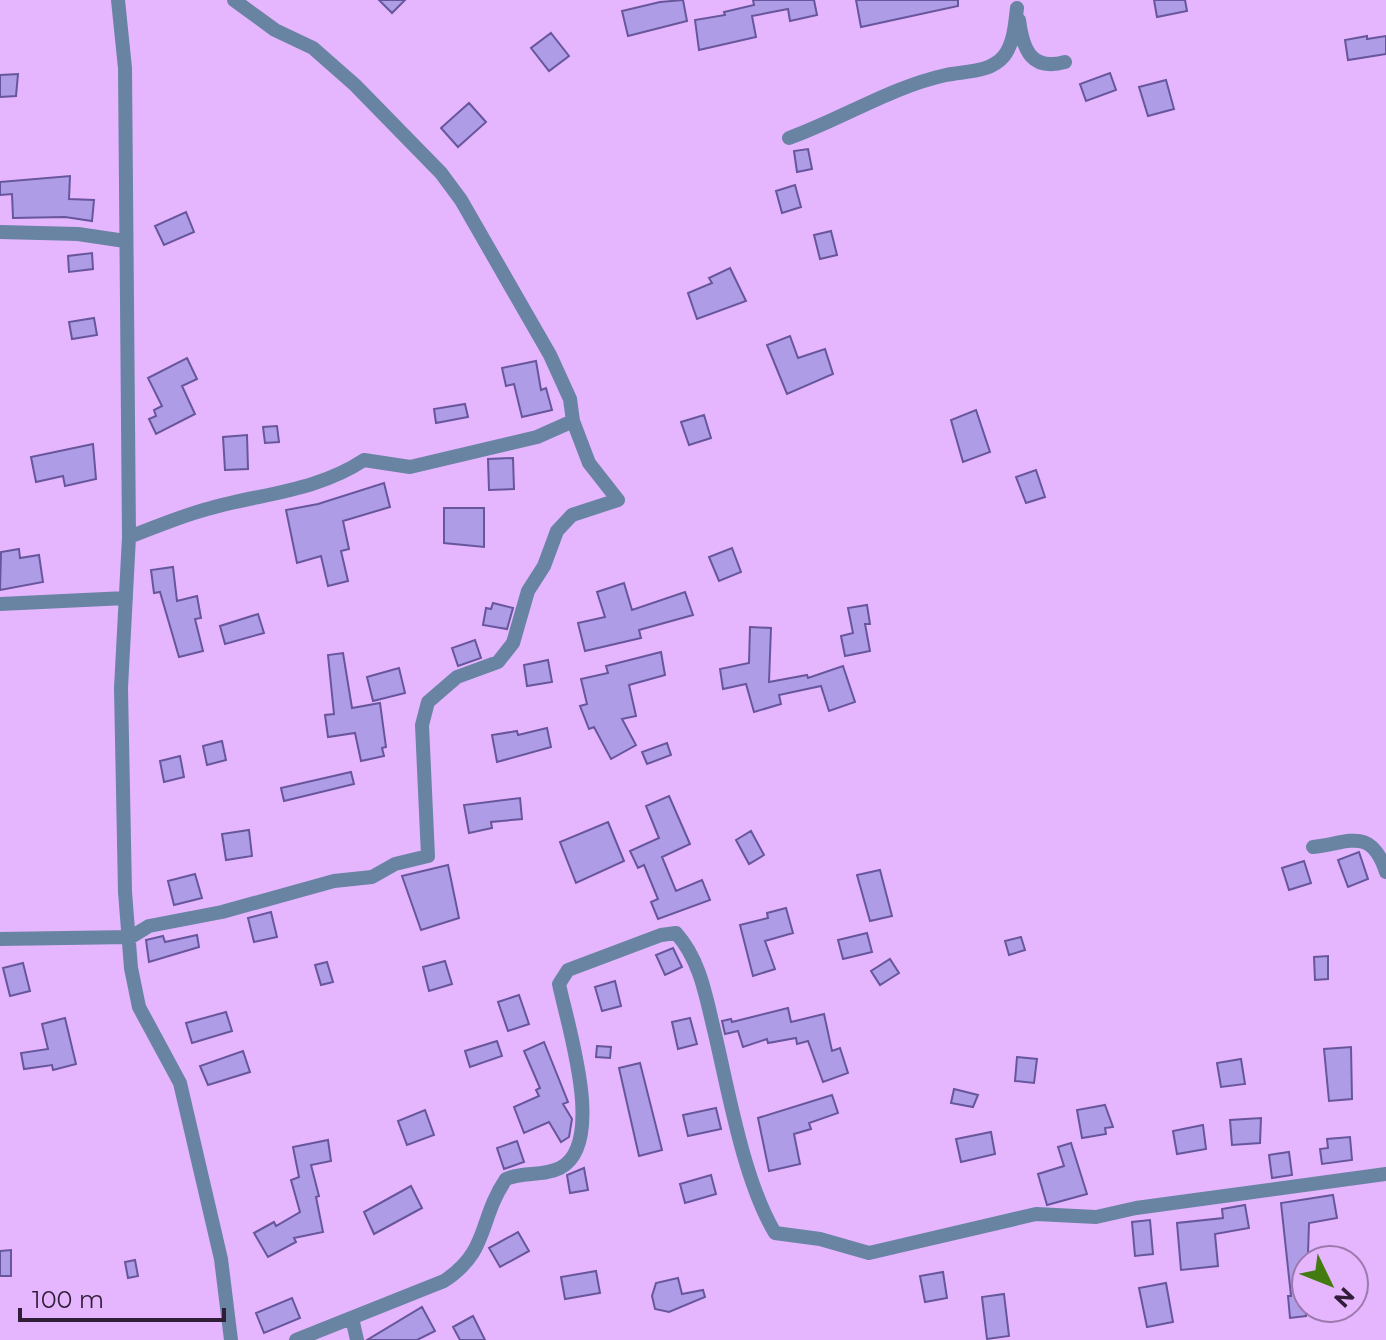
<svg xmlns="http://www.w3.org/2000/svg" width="1386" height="1340" font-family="Montserrat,sans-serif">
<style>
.building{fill:#ae9ce7;stroke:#68569c;stroke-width:2}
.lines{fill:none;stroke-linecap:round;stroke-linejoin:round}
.minor{stroke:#6983a3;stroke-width:14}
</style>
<rect width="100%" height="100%" fill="#e5b6fd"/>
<path class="building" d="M379 0H405L392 13Z
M683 0 687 21 628 36 622 11 660 2Z
M753 0H814L817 15 790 21 788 9 752 16 756 37 699 50 695 20 725 15 724 12 754 5Z
M856 0H958V6L861 27Z
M1154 0H1185L1187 11 1157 17Z
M551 33 569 56 549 71 531 48Z
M1367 36V39L1386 36V54L1348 60 1345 40Z
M1110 73 1116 90 1086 101 1080 84Z
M18 74 16 96 0 97V75Z
M1166 80 1174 109 1148 116 1139 87Z
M469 103 486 122 458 147 441 128Z
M808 149 812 169 797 172 794 151Z
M70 176 69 199 94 200 92 221 65 217 13 218 12 194 0 195V182Z
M795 185 801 207 782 213 776 191Z
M186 212 194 232 164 245 155 226Z
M831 231 837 255 820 259 814 235Z
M92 253 93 269 69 272 68 256Z
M730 268 746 301 697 319 688 293 712 283 709 278Z
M94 318 97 335 72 339 69 322Z
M790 336 798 358 825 349 833 374 787 394 767 345Z
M187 358 197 379 182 386 195 414 156 434 149 419 156 416 154 410 162 406 148 378Z
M536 361 541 390 546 388 552 410 522 417 514 384 506 386 502 368Z
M465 404 468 417 436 423 434 409Z
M976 410 990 452 963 462 951 420Z
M704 415 711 438 689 445 681 422Z
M277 426 279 442 265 443 263 427Z
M247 435 248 469 225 470 223 437Z
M93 444 96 479 65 486 63 476 36 482 31 457Z
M513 458 514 489 489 490 488 459Z
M1036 470 1045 497 1026 503 1016 477Z
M384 483 390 507 343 521 349 549 341 551 348 581 328 586 321 556 297 563 286 510 318 504Z
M444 508H484V547L444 543Z
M732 548 741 572 719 581 709 557Z
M19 549 20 558 39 555 43 582 0 590 1 552Z
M173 567 177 601 197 596 201 618 195 619 203 651 179 657 160 592 154 593 151 570Z
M624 583 632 610 685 592 693 615 639 630 641 638 585 651 578 623 605 617 597 592Z
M493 603 513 608 507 629 483 625 486 608 491 609Z
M867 605 870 624H865L870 651 845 656 841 636 853 633 848 608Z
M258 614 264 633 225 644 220 626Z
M750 627 771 628 769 682 807 675 808 678 843 666 855 702 829 711 821 686 779 695 781 704 754 712 746 684 723 689 720 669 749 663Z
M475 640 481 658 458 666 452 648Z
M661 652 665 675 629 685 636 716 622 719 636 745 611 759 594 727 589 729 580 706 587 704 581 679 608 673 606 666Z
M343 653 352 708 380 703 386 747 382 748 384 756 361 761 355 733 328 737 325 715 334 714 328 655Z
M548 660 552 682 527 686 524 665Z
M399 668 405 693 373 701 367 677Z
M547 728 551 747 497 762 492 735 517 731 518 735Z
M222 741 226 760 207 765 203 746Z
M667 743 671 755 647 764 642 752Z
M180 756 184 777 164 782 160 761Z
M351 772 354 784 284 801 281 788Z
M669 796 690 844 662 857 676 891 702 880 710 900 658 919 651 902 658 899 644 865 638 868 630 851 659 838 646 806Z
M520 798 522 819 491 822 492 828 469 833 464 805Z
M608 822 624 861 576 883 560 842Z
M249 830 252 856 226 860 222 834Z
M751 831 764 855 749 864 736 840Z
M1359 852 1368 879 1348 887 1338 860Z
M1304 861 1311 883 1289 890 1282 868Z
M448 865 459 918 421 930 402 876Z
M880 870 892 916 870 921 857 875Z
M195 874 202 898 174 905 168 881Z
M786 908 793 933 765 941 775 969 753 976 740 925 768 918 767 913Z
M271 912 277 937 254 942 248 918Z
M867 933 872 952 843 959 838 940Z
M197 935 199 947 149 962 146 940 163 936 165 942Z
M1021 937 1025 950 1009 955 1005 941Z
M673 948 682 967 665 975 656 955Z
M1328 956V979L1315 980 1314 957Z
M890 959 899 973 880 985 871 971Z
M445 961 452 984 429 991 423 967Z
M327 962 333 982 321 985 315 965Z
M23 963 30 991 10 996 3 968Z
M615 981 621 1006 602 1011 595 987Z
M519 995 529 1024 508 1031 498 1002Z
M788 1008 791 1022 824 1014 832 1051 840 1048 848 1073 823 1082 808 1041 797 1044 796 1038 768 1043 767 1039 743 1047 738 1031 725 1034 722 1021 731 1019 732 1022Z
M226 1012 232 1031 192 1043 186 1023Z
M65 1018 76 1064 53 1070 52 1065 24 1069 21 1053 48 1049 42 1024Z
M690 1018 697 1044 678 1049 672 1022Z
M497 1041 502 1056 470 1067 465 1051Z
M544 1042 568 1102 563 1104 572 1119 569 1137 561 1142 549 1122 524 1133 514 1107 539 1096 536 1090 540 1088 524 1051Z
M597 1046 611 1047 610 1058 596 1057Z
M1351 1047 1352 1099 1329 1101 1324 1049Z
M243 1051 250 1072 208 1085 200 1066Z
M1017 1057 1037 1059 1034 1083 1015 1081Z
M1241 1059 1245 1084 1221 1087 1217 1063Z
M640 1063 662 1150 639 1156 619 1068Z
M954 1089 978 1095 973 1107 951 1103Z
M832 1095 838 1113 809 1123 811 1129 794 1134 800 1164 769 1171 758 1118Z
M1105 1105 1113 1127 1105 1128 1106 1134 1082 1138 1077 1110Z
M716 1108 721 1129 688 1136 683 1115Z
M425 1110 434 1135 407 1145 398 1121Z
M1261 1118 1260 1143 1232 1145 1230 1120Z
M1203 1125 1206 1149 1177 1154 1173 1131Z
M991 1132 995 1154 961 1162 956 1139Z
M1350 1137 1352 1160 1322 1164 1320 1149 1328 1148 1327 1139Z
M328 1140 331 1161 311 1165 319 1196 316 1197 323 1232 294 1238 296 1242 268 1257 254 1233 274 1222 276 1226 300 1212 291 1180 299 1177 293 1147Z
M517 1141 524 1162 504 1169 497 1148Z
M1071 1143 1087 1194 1047 1205 1038 1174 1064 1166 1058 1147Z
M1289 1152 1292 1175 1272 1178 1269 1155Z
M584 1168 588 1190 570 1193 567 1175Z
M711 1175 716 1194 685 1203 680 1184Z
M411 1186 422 1208 374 1234 364 1212Z
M1333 1195 1337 1218 1309 1223 1306 1316 1290 1318 1288 1296H1291L1281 1203Z
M1245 1205 1249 1228 1215 1234 1218 1266 1181 1270 1177 1223 1223 1218 1222 1209Z
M1150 1220 1153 1254 1135 1256 1132 1222Z
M518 1232 529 1251 500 1267 489 1248Z
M11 1250V1276H0V1251Z
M135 1260 138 1276 128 1278 125 1262Z
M596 1271 600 1293 565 1299 561 1277Z
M943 1272 947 1298 925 1302 920 1276Z
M678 1278 682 1294 703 1290 705 1297 669 1312 655 1309 652 1296 656 1283Z
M1166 1283 1173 1322 1147 1327 1139 1288Z
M1004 1294 1009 1336 987 1339 982 1297Z
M292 1298 300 1318 264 1333 256 1313Z
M422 1307 435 1331 417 1340H367Z
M473 1316 485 1340H460L453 1327Z"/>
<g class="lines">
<path class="minor" d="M118 0 125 68 129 537 121 688 125 892 131 968 139 1007 180 1083 221 1259 231 1340
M1019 20C1023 51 1032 71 1065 62
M789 138C842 119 891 87 946 75 965 71 990 73 1004 56 1014 43 1015 24 1017 8
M0 232 78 234 125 241
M129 537C156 527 183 515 211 508 265 493 317 491 364 460L410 467 537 437 573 421
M0 604 126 598
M1313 847C1349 843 1371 826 1386 872
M0 939 131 937 149 926 222 912 334 881 372 877 395 864 428 856 422 725 428 702 457 677 498 662 513 643 528 591 544 566 557 531 572 515 618 500 589 463 573 421 570 399 550 355 461 200 441 173 355 85 313 48 275 30 234 0
M352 1318 357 1340
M296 1340 444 1281C490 1251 478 1220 506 1179 523 1171 542 1177 560 1168 607 1144 567 1024 559 984L568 970 661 935 676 933C701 961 706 998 715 1034 729 1094 744 1181 775 1233L820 1239 869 1253 1036 1214 1096 1217 1136 1208 1386 1174"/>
</g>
<g transform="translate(1330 1284) rotate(133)"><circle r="38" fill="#e5b6fd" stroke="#9d79af" stroke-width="2"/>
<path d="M0-6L14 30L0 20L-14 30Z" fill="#447b11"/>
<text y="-12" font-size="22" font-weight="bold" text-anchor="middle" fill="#301e39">N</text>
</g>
<path d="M20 1308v12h204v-12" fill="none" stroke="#301e39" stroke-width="4"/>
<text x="32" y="1308" font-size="24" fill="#301e39" stroke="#e5b6fd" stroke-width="6" paint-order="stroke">100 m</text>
</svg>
